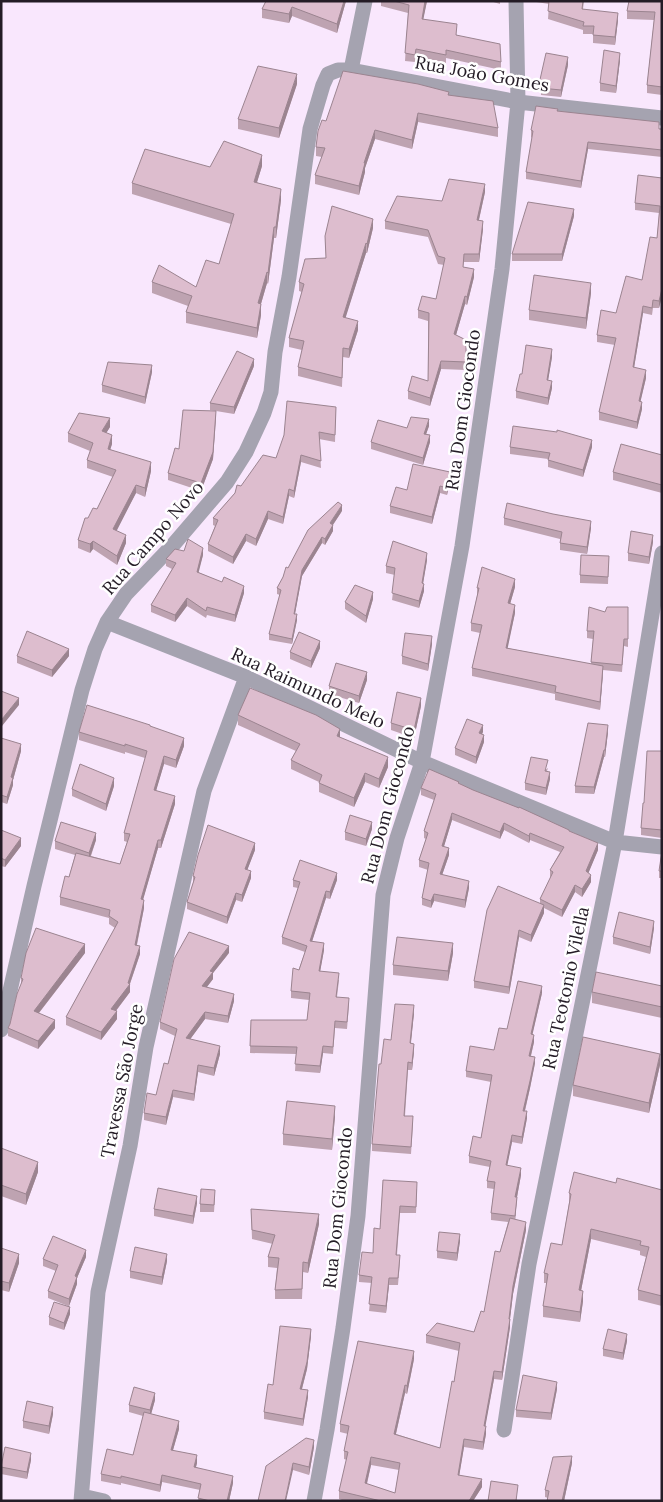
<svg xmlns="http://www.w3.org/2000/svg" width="663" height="1502" font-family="Lora,serif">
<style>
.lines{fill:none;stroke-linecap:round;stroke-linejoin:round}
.street{stroke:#a5a3b0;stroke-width:15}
.wall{fill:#bea3b1;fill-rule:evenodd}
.shaded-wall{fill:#9b8490}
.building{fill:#ddbdce;stroke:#9b8490;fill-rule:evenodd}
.labels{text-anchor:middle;stroke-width:5;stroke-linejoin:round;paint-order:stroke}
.street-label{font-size:18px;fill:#241c26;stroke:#fff}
</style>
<rect width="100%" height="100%" fill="#f9e7fd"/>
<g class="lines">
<path class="street" d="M351 70 365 1
M107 622 246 677 422 762 615 842 662 847
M1 1030 34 886 82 690 95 649 107 622 126 594 173 545 227 482 246 452 264 413 271 392 275 352 289 277 310 129 323 85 328 74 338 70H351L518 102 662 118
M504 1430 529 1264 615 842 662 553
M82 1496 104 1501
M81 1501 98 1292 130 1146 146 1047 204 791 246 677
M314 1501 327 1430 343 1328 358 1216 383 895 397 838 422 762 462 546 502 269 518 102 516 1"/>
</g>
<path class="wall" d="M266 1H346L337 33 292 16 289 23 262 18V9Z
M381 1H427L423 19 457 35 501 62V70L446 58V63L416 56 415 62 405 61 408 13 381 6Z
M490 1H500V4Z
M530 1H584L583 9 618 20 615 45 593 43V34H583V30L548 19 549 4Z
M662 1V95L647 93V85L654 20 627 19V11Z
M620 60 616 93 600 91V83Z
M568 65 561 97 541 95V92L539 91V84Z
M297 84 279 138 238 129V119Z
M449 95 498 128V137L418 122 412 149 375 139 365 168V172L359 195 315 184V175L322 157 316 156V147L326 121Z
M558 111 662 129V157L588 149 581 188 526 179V172L532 138 531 137V130Z
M262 166 257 182 281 200 276 238H274L268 284 267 283 261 304V315L257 338 186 323V312L188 306 152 293V282L196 287 219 264 231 224 132 194V183L210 167Z
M662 178V296L659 308H653L652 315 643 313 634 368 646 378 640 402 642 409 637 429 599 420V412L615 345 597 342V335L616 313 642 280 657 238 659 213 635 210V203Z
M485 192 479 220 483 229 479 262H464L463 267 474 277 467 305 465 304 456 335 466 340V370L441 369 430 406 408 399V391L428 381V321L418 318V310L436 299 444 265 438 264 428 237 385 229V221L442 201Z
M574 216 562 261H512V254Z
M373 228 367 253H366L345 318 358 330 349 358 343 357 342 387 298 376V367L302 350 289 347V338L302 292 299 291V282L326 258 325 236Z
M591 293 586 329 529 320V310Z
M552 357 548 380 552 388 548 405 516 398V391L522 374Z
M254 366 234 414 210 410V403Z
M152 372 145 404 102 392V385Z
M336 407 335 442 319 439 321 468 301 462 294 498 289 496 283 524 268 519 256 546 246 541 233 564 208 551V544L215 526 213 525V518L241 486 276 458Z
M216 419 213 459 201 491 168 480V473L179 449Z
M429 426 426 434 430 442 423 465 371 449V442L407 428Z
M110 427 106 433 112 444 110 449 151 471 145 497 136 493 116 530 126 543 117 565 93 549 90 553 78 548V540L88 518 97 509 113 477 87 468V460L90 451 68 442V433Z
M510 447H592L583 477 548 467V459L510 454Z
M662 455V493L613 480V472Z
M450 479 447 495 440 493 432 524 390 513V506L407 490Z
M342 511 333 525V531L325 545 322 543 302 576 295 614 297 620 292 644 269 640V634L280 595 277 594V588L288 568Z
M504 518 591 528 587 554 560 550V539L504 525Z
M653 542 649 564 628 561V553Z
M203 555 198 572 244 593 235 622 207 615 206 618 187 606 175 622 151 612V605L172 569 166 566V559Z
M609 556 608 584 580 583V575Z
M427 560 423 583 424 591 419 608 392 600 395 575 386 573V566Z
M515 587 510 604 515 613 507 648 591 664 593 639 587 638V631L605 612 628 607V647L624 646 622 672 603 670 600 710 555 700V694L472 676V668L480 633 471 631V623L477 596V588Z
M373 599 366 623 345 609V602Z
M432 644 428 671 402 664V656Z
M320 648 311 668 290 659V652Z
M17 656H69L52 677 17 663Z
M367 680 359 703 329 694V686Z
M421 706 414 738 391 730V723Z
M238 715 340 738 388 767 379 788 365 782 354 807 319 792V782L291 769V760L296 751 238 725Z
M150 726 184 746 176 768 164 764 156 790 175 804 161 848H158L143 899 144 908 137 945 140 954 130 984V992L116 1011 117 1019 101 1040 66 1025V1017L115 928 109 924V918L60 905V897L69 877 75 855 55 849V841L96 840 91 856 120 864 127 842 124 841V833L145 758 125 752V754L79 740V732Z
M483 732 482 734 484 742 476 764 455 755V748Z
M608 732 605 757H604L594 794 575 793V786Z
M1 738 21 751 13 780V785L7 804 1 802Z
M662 751V838L641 835V828L644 803Z
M548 768 547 771 550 779 546 795 525 790V783Z
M459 783 473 790 569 831 598 850 588 873 591 882 582 897 575 892 562 917 544 908V913L531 942 519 937 509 994 474 988V981L540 904V899L551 878 550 877V870L560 852 530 840 529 843 504 830 500 839 452 820 444 846 449 855 442 875 469 888 465 908 434 901 431 908 422 905V898L428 870 419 867V860L426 839 424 838V831L434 800 421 795V788Z
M114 786 106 811 72 796V789Z
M372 829 366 846 345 840V832Z
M1 830 21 846 5 867 1 866Z
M255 850 247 870 251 878 242 902 236 900 227 924 187 909V902L193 883V876Z
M662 851V878H659V871Z
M293 880H337L330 899 326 898 312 941 324 950 320 971 339 980 337 997 349 1005 347 1029 335 1028 333 1054 323 1053 320 1073 295 1071 296 1054 250 1053 251 1020H307L309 1000 291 998V991L305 952 282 944V937L298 888 293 887Z
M654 928 650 954 613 944V937Z
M85 953 39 1013 55 1028 38 1049 8 1036V1028L10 1024 21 985V978Z
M229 953 213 973V979L207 987 234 1001 228 1023 205 1019 190 1039 220 1054 214 1076 198 1072 194 1101 173 1097 166 1125 144 1120V1113L156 1095 168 1064 175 1036 160 1029V1022Z
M453 953 448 981 393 975V965Z
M662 986V1018L592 1003V992Z
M542 993 532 1035 534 1042 531 1056 535 1063 530 1088 525 1111 527 1118 522 1144 512 1142 507 1165 521 1175 517 1197 515 1219 526 1230 513 1294 510 1319V1327L502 1380 494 1379 485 1426 486 1434 483 1450 464 1447 459 1476 482 1487 473 1501H345L339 1499V1491L347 1460 344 1459V1451L348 1434 340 1432V1424L414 1359 407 1394 405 1393 396 1434 440 1448 454 1382 459 1351 426 1343V1335L474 1332 484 1312 508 1222 491 1220V1213L494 1189 487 1188V1181L490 1167 469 1163V1156L481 1138 491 1082 466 1077V1071L494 1050 507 1029ZM371 1465 399 1470 395 1493 367 1484Z
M414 1013 411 1043 414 1051 412 1070H408L405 1116 413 1124 411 1154 372 1151V1144L381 1064 391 1040Z
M660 1065 649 1113 573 1096V1085Z
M335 1116 332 1150 283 1145V1134Z
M1 1148 38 1172 26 1205 1 1196Z
M383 1180 417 1189 416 1213H400L397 1255 400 1262 398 1285H389L386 1313 369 1311 372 1283 359 1282V1275L373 1253 380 1229Z
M616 1183 662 1190V1306L638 1300V1290L646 1257 640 1255V1251L591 1239 581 1291 583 1301 580 1322 543 1317V1306L547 1283H544V1273L562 1245 569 1203V1193Z
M215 1197 214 1212H200V1204Z
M197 1203 193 1224 154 1216V1209Z
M251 1209 319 1224 308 1273 303 1272 302 1299H275V1290L277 1268 268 1267V1257L273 1244 252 1239Z
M460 1241 457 1261 437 1258V1251Z
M1 1248 19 1263 9 1292 1 1290Z
M86 1257 77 1278V1284L69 1306 70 1314 64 1330 49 1325V1317L68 1306 48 1298V1291L56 1271 43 1266V1259Z
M167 1261 162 1285 130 1278V1271Z
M311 1336 307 1369 302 1389 308 1397 303 1426 264 1419V1412L273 1385Z
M627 1341 623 1360 603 1356V1349Z
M557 1389 551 1420 516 1417V1410Z
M155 1400 151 1414 179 1429 173 1450 197 1463 196 1467 233 1483 229 1501H198L200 1490 162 1482 160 1492 121 1483V1485L101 1481V1474L133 1455 143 1416 129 1412V1405Z
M53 1414 49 1434 23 1428V1421Z
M314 1447 309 1475 293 1470 266 1466Z
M31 1460 27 1479 1 1474V1464Z
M572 1463 564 1501H547L548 1498 545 1497V1490Z"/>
<path class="shaded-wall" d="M344 1H346L337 33V24Z
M425 1H427L422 26V19Z
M292 7V16L289 23V14Z
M618 13V20L615 45V37Z
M620 53V60L616 93V86Z
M568 57V65L561 97V90Z
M297 74V84L279 138V128Z
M418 113V122L412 149V140Z
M375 130V139L365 168V172L359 195V186L364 163Z
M588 142V149L581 188V181Z
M262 155V166L254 192V182Z
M485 184V192L477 228V220Z
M281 189V200L276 238V227Z
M574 209V216L562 261V254Z
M373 219V228L367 253V244Z
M483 221V229L479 262V254Z
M274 227V238L268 284V273Z
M366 243V253L343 326V317Z
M474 269V277L467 305V297Z
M267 272V283L258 314V303Z
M591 283V293L586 329V318Z
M662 289V296L659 308V301Z
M465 296V304L454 342V334Z
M261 304V315L257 338V328Z
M643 306V313L633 374V367Z
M358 321V330L349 358V349Z
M552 349V357L547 387V380Z
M254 359V366L234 414V407Z
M441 361V369L430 406V398Z
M152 365V372L145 404V397Z
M646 370V378L639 408V401Z
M552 381V388L548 405V398Z
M642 402V409L637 429V422Z
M216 411 213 459 201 491V483Z
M110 418V427L102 440V431Z
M429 419V426L424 440V434Z
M112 435V444L108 457V449Z
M430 435V442L423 465V458Z
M592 440V447L583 477V470Z
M301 455V462L294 498V491Z
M151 462V471L145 497V488Z
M450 472V479L447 495V488Z
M136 485V493L113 538V529Z
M440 486V493L432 524V517Z
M289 489V496L283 524V517Z
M342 505V511L330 529V523Z
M268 511V519L256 546V539Z
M591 521V528L587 554V547Z
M333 525V531L325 545V539Z
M246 534V541L233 564V557Z
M126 535V543L117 565V556Z
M653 535V542L649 564V557Z
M322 537V543L302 576 294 619V614L302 570Z
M93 541V549L90 553V544Z
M203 548V555L197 579V572Z
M427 553V560L422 590V583Z
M515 579V587L508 611V603Z
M424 584V591L419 608V601Z
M244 586V593L235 622V615Z
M373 592V599L366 623V616Z
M187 598V606L175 622V615Z
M515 605V613L506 656V648Z
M297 614V620L292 644V639Z
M432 636V644L428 671V664Z
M320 641V648L311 668V661Z
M69 649V656L52 677V670Z
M603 666V674L600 710V702Z
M367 672V680L359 703V696Z
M19 698V705L2 726V719Z
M421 698V706L414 738V730Z
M483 725V732L479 740V733Z
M608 725V732L605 757V750Z
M340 729V738L337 736Z
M484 735V742L476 764V757Z
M184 738V746L176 768V760Z
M21 744V751L13 780V785L7 804V797L11 777Z
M604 750V757L594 794V787Z
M164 756V764L154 798V790Z
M388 757V767L379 788V779Z
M550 772V779L546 795V788Z
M365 773V782L354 807V798Z
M114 778V786L106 811V804Z
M175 796V804L161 848V840Z
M452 813V820L442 853V846Z
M372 822V829L366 846V839Z
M504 823V830L500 839V832Z
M96 833V840L89 860V853Z
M530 833V840L529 843V836Z
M21 838V846L5 867V860Z
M158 840V848L141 907V899Z
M255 843V850L245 876V869Z
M598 843V850L586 879V871Z
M449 848V855L440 881V874Z
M251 871V878L242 902V895Z
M337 873V880L330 899V892Z
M591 875V882L582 897V889Z
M469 881V888L465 908V900Z
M575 885V892L562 917V910Z
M326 891V898L310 948V941Z
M236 893V900L227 924V917Z
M434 894V901L431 908V901Z
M144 900V908L135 953V945Z
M544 905V913L531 942V935Z
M654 921V928L650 954V947Z
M519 930V937L509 994V987Z
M324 943V950L319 978V971Z
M453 943V953L448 981V971Z
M85 944V953L34 1019V1011Z
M140 946V954L129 986 130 984V992L111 1017V1009L128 983Z
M229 946V953L213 973V979L202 993V986L210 971Z
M542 986V993L531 1041V1034Z
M234 994V1001L228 1023V1016Z
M414 1005V1013L410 1050V1043Z
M117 1011V1019L101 1040V1032Z
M205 1012V1019L186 1045V1038Z
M55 1020V1028L38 1049V1041Z
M534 1035V1042L529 1063V1056Z
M414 1044V1051L412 1070V1063Z
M220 1046V1054L214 1076V1068Z
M323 1046V1053L320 1073V1066Z
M660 1054V1065L649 1113V1103Z
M535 1057V1063L530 1088 523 1118V1111Z
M198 1065V1072L194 1101V1094Z
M173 1090V1097L166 1125V1117Z
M335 1106V1116L332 1150V1139Z
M527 1111V1118L522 1144V1137Z
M512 1135V1142L506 1172V1165Z
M38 1162V1172L26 1205V1194Z
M521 1168V1175L517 1197 515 1222V1197Z
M197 1196V1203L193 1224V1216Z
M319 1214V1224L308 1273V1263Z
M526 1222V1230L513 1294 509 1327V1319L513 1286Z
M591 1229V1239L579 1301V1290Z
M460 1234V1241L457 1261V1253Z
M86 1250V1257L77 1278V1284L69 1306V1299L75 1276Z
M19 1254V1263L9 1292V1283Z
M167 1254V1261L162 1285V1277Z
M389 1278V1285L386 1313V1306Z
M583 1291V1301L580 1322V1312Z
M70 1307V1314L64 1330V1323Z
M510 1319V1327L502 1380V1372Z
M311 1329V1336L307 1369 300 1396V1389Z
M627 1334V1341L623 1360V1353Z
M414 1351V1359L407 1394V1386Z
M494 1371V1379L484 1434V1426Z
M557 1382V1389L551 1420V1413Z
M405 1385V1393L394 1442V1434Z
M308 1390V1397L303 1426V1419Z
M155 1393V1400L150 1418V1410Z
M53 1407V1414L49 1434V1426Z
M179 1421V1429L171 1457V1450Z
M486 1426V1434L483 1450V1442Z
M464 1439V1447L458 1483V1475Z
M314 1440V1447L309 1475V1467Z
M31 1453V1460L27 1479V1472Z
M197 1455V1463L194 1474V1467Z
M572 1456V1463L564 1501H562Z
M371 1457V1465L365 1491V1483Z
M293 1463V1470L286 1501H285Z
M162 1475V1482L160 1492V1485Z
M233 1476V1483L229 1501H227Z
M482 1479V1487L473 1501H469Z"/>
<path class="building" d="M266 1H344L337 24 292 7 289 14 262 9Z
M394 1H425L422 19 457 24 456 35 500 44 501 62 446 50V55L416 49 415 55 405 53 409 5Z
M549 1H583L582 9 618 13 615 37 593 35 594 26H583L584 22 548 11Z
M629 1H662V87L647 85 655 12 627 11Z
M604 50 620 53 616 86 600 83Z
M546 53 568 57 561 90 541 88V85L539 84Z
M258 66 297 74 279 128 238 119Z
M343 71 418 84 449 92 448 95 493 101 498 128 418 113 412 140 375 130 364 163H365L359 186 315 175 325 148 316 147 318 131 322 120 326 121Z
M536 106 558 109 557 111 659 122V129H662V150L588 142 581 181 526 172 533 131 531 130Z
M224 141 262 155 254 182 281 189 276 227H274L268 273 267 272 258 303 261 304 257 328 186 312 192 296 152 282 159 265 196 287 206 260 219 264 234 214 132 183 145 149 210 167Z
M638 175 662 178V289L659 301 653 300 652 308 643 306 633 367 646 370 639 401 642 402 637 422 599 412 616 338 597 335 601 310 616 313 626 276 642 280 650 237 657 238 660 206 635 203Z
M449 179 485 184 477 220 483 221 479 254H464L463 267 474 269 467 297 465 296 454 334 466 340V362L441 361 430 398 408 391 412 376 428 381 429 313 418 310 422 296 436 299 445 258 438 256 428 230 385 221 397 196 442 201Z
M528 202 574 209 562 254H512Z
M332 206 373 219 367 244 366 243 343 317 358 321 349 349 343 348 342 378 298 367 304 341 289 338 304 284 299 282 305 259 326 258 325 236Z
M534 275 591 283 586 318 529 310Z
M526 345 552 349 547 380 552 381 548 398 516 391 520 374H522Z
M237 351 254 359 234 407 210 403Z
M108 362 152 365 145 397 102 385Z
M287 401 336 407 335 435 319 432 321 461 301 455 294 491 289 489 283 517 268 511 256 539 246 534 233 557 208 544 218 520 213 518 235 493 237 485 241 486 263 455 276 458 284 435Z
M183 410 216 411 213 452 201 483 168 473 175 448 179 449Z
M79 413 110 418 102 431 112 435 108 449 151 462 145 488 136 485 113 529 126 535 117 556 93 541 90 544 78 540 85 518H88L93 508 97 509 116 470 87 460 93 443 68 433Z
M411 417 429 419 424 434 430 435 423 458 371 442 378 420 407 428Z
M513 426 557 432V430L592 440 583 470 548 460 550 453 510 447Z
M621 444 662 455V485L613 472Z
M413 464 450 472 447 488 440 486 432 517 390 506 396 487 407 490Z
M338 502 342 505 330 523 333 525 325 539 322 537 302 570 294 614H297L292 639 269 634 281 590 277 588 283 577 286 567 288 568 308 530Z
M507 503 553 514 591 521 587 547 560 543 562 532 504 518Z
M631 531 653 535 649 557 628 553Z
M188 539 203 548 197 572 222 582 224 577 244 586 235 615 207 607 206 611 187 598 175 615 151 605 176 563 166 559 175 549 184 551Z
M393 541 427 553 422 583 424 584 419 601 392 593 395 568 386 566Z
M581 555 609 556 608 577 580 575Z
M482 567 515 579 508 603 515 605 506 648 603 666 600 702 555 692 556 686 472 668 482 625 471 623 479 588H477Z
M355 585 373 592 366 616 345 602Z
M589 607 605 612 607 607H628V639H624L622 665 591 662 594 631H587Z
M27 631 69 649 52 670 17 656Z
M299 632 320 641 311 661 290 652Z
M405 633 432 636 428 664 402 656Z
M336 663 367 672 359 696 329 686Z
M250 688 316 715 340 729 337 736 388 757 379 779 365 773 354 798 319 783 322 775 291 760 300 744 238 715Z
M1 691 19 698 2 719H1Z
M397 692 421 698 414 730 391 723Z
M87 705 150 725V726L184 738 176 760 164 756 154 790 175 796 161 840H158L141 899 144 900 135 945 140 946 128 983 130 984 111 1009 117 1011 101 1032 66 1017 118 922 109 916 110 910 60 897 65 876 69 877 76 853 120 864 130 834 124 833 147 751 125 744V746L79 732Z
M467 719 483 725 479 733 484 735 476 757 455 748Z
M588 723 608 725 605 750H604L594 787 575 786Z
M1 738 21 744 11 777 13 778 7 797 1 795Z
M647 751H662V830L641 828 643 803H644Z
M531 757 548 760 545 771 550 772 546 788 525 783Z
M80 764 114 778 106 804 72 789Z
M429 769 459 782 458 783 473 790 519 808V807L569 830V831L598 843 586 871 591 875 582 889 575 885 562 910 540 899 553 872 550 870 564 847 530 833 529 836 504 823 500 832 452 813 442 846 449 848 440 874 469 881 465 900 434 894 431 901 422 898 429 863 419 860 428 833 424 831 436 794 421 788Z
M350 815 372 822 366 839 345 832Z
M61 822 96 833 89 853 55 841Z
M208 825 255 843 245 869 251 871 242 895 236 893 227 917 187 902 195 877 193 876 198 855Z
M1 830 21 838 5 860 1 858Z
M662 851V871H659Z
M300 860 337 873 330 892 326 891 310 941 324 943 319 971 339 973 336 997 349 998 347 1022 335 1021 333 1047 323 1046 320 1066 295 1064 297 1047 250 1046 251 1020H307L310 993 291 991 293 968 299 970 307 946 282 937 300 882 293 880Z
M498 886 544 905 531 935 519 930 509 987 474 981 487 910Z
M619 912 654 921 650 947 613 937Z
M36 928 85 944 34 1011 55 1020 38 1041 8 1028 10 1024 17 994 23 979 21 978 26 953Z
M189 932 229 946 210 971 213 972 202 986 234 994 228 1016 205 1012 186 1038 220 1046 214 1068 198 1065 194 1094 173 1090 166 1117 144 1113 147 1093 156 1095 164 1063 168 1064 177 1029 160 1022 174 959Z
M397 937 453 943 448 971 393 965Z
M596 972 662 986V1007L592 992Z
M518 981 542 986 531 1034 534 1035 529 1056 535 1057 530 1081 523 1111H527L522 1137 512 1135 506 1165 521 1168 515 1197H517L515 1216 491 1213 495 1182 487 1181 491 1161 469 1156 473 1136 481 1138 492 1075 466 1071 470 1046 494 1050 499 1028 507 1029Z
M395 1004 414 1005 410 1043 414 1044 412 1063 408 1062 404 1116H413L411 1147 372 1144 379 1064H381L384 1039 391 1040Z
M583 1037 660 1054 649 1103 573 1085Z
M287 1101 335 1106 332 1139 283 1134Z
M1 1148 38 1162 26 1194 1 1185Z
M574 1172 616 1183 617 1178 662 1190V1296L638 1290 649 1247 640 1245 641 1241 591 1229 579 1290 583 1291 580 1312 543 1306 548 1274 544 1273 551 1243 562 1245 571 1194 569 1193Z
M383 1180 417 1182 416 1207 400 1206 396 1255H400L398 1278H389L386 1306 369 1304 372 1277 359 1275 362 1252 373 1253 374 1228 380 1229Z
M158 1188 197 1196 193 1216 154 1209Z
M201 1189 215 1190 214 1205 200 1204Z
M251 1209 319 1214 308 1263 303 1262 302 1289 275 1290 279 1258 268 1257 275 1235 252 1230Z
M510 1218 526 1222 513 1286 509 1319H510L502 1372 494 1371 484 1426H486L483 1442 464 1439 458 1475 482 1479 469 1501H381L339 1491 348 1452 344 1451 349 1426 340 1424 358 1341 414 1351 407 1386 405 1385 394 1434 440 1448 452 1381 454 1382 460 1343 426 1335 437 1323 474 1332 481 1311 484 1312 495 1251 500 1252ZM371 1457 400 1463 395 1493 365 1483Z
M439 1232 460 1234 457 1253 437 1251Z
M53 1236 86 1250 75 1276 77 1277 69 1299 48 1291 58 1265 43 1259Z
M135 1247 167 1254 162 1277 130 1271Z
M1 1248 19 1254 9 1283 1 1281Z
M54 1302 70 1307 64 1323 49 1317Z
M280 1326 311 1329 307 1362 300 1389 308 1390 303 1419 264 1412 268 1384 273 1385Z
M608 1329 627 1334 623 1353 603 1349Z
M523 1375 557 1382 551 1413 516 1410Z
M134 1387 155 1393 150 1410 129 1405Z
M27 1401 53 1407 49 1426 23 1421Z
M144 1412 179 1421 171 1450 197 1455 194 1467 233 1476 227 1501H210L198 1498 201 1484 162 1475 160 1485 121 1476V1478L101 1474 107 1449 133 1455Z
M306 1438 314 1440 309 1467 293 1463 285 1501H258L266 1466Z
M5 1447 31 1453 27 1472 1 1467Z
M572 1456 562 1501H547L549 1491 545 1490 553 1457Z
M491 1481 518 1485 516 1501H488Z"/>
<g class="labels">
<g class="street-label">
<text transform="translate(482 74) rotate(10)" y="6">Rua João Gomes</text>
<text transform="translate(463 410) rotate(-82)" y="6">Rua Dom Giocondo</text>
<text transform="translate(153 538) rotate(-49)" y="6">Rua Campo Novo</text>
<text transform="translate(308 688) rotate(25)" y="6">Rua Raimundo Melo</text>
<text transform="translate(388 805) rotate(-75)" y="6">Rua Dom Giocondo</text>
<text transform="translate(566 988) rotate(-78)" y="6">Rua Teotonio Vilella</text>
<text transform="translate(122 1081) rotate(-79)" y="6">Travessa São Jorge</text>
<text transform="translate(338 1208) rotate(-84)" y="6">Rua Dom Giocondo</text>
</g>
</g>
<rect width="663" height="1502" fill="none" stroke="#241c26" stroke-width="5"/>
</svg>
